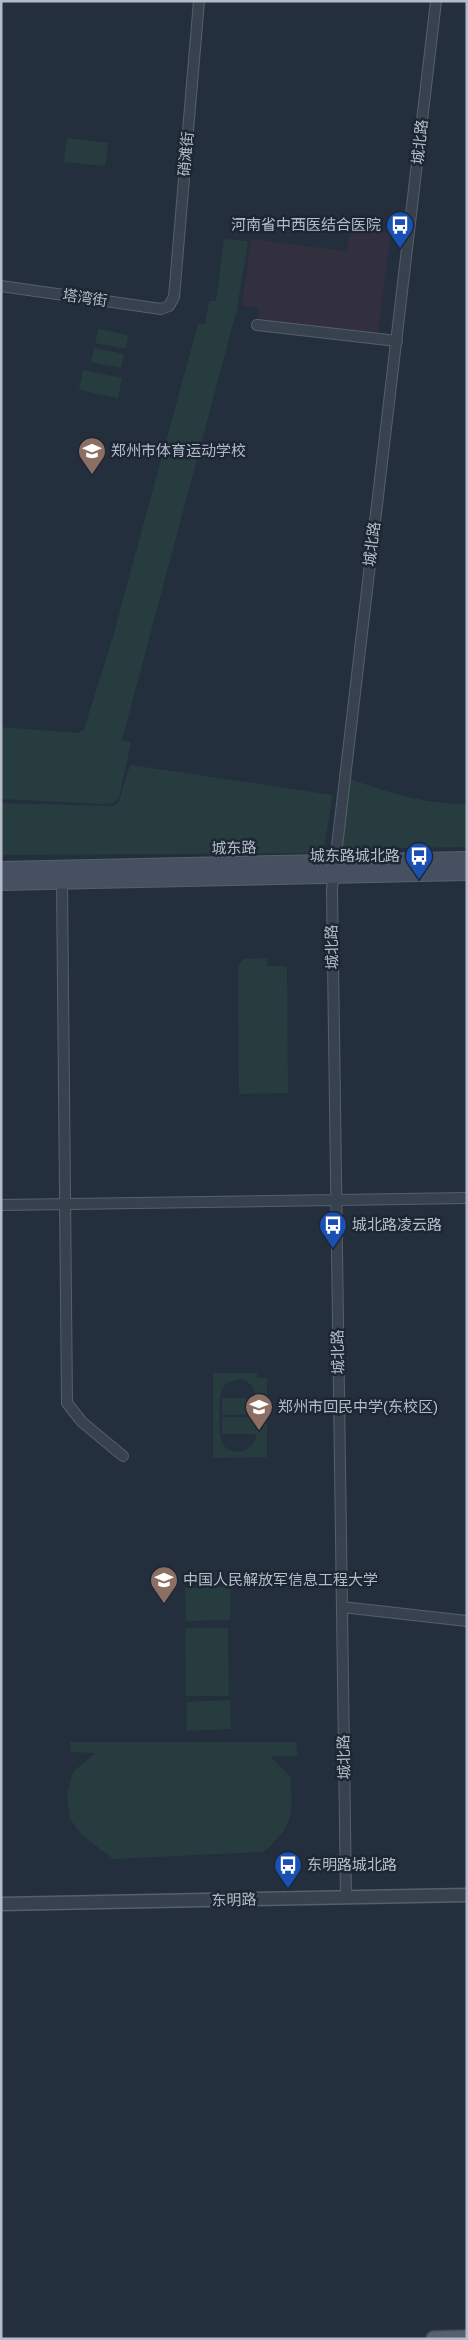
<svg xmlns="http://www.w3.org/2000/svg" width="468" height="2340" font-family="Helvetica,'Noto Sans SC',sans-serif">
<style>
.medical{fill:#32303f}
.green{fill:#263c3f;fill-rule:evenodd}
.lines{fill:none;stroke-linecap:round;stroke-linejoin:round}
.minor-casing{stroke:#565f6c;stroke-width:12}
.tertiary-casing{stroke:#565f6c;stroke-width:15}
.secondary-casing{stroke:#565f6c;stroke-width:16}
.primary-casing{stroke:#414a57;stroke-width:18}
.minor{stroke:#38414e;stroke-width:10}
.tertiary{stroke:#38414e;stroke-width:12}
.secondary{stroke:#465061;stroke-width:14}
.primary{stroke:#56606e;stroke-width:15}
.labels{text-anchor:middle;stroke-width:5;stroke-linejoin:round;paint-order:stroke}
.street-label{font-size:15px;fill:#b4bcc9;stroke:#1d2633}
.poi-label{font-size:15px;fill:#b4bcc9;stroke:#1d2633;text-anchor:start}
</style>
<rect width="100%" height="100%" fill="#242f3e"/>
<path class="medical" d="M351 227 391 232 378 334 258 320 259 308 242 306 251 239 347 251Z"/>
<path class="green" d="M67 138 108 143 105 166 64 162Z
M224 239 248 241 237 309 122 740 131 742 119 798 113 803 103 804 1 799V727L78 733 84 729 112 640 198 324H205L209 301H216Z
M98 329 128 335 126 349 95 343Z
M94 348 124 354 121 368 91 362Z
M83 370 122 378 118 398 79 390Z
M130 765 333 795 323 853 1 855V803L113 806 119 801Z
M350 779C390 793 423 804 467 804V847L341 849Z
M267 958V966H287L288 1093 239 1094 238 966 244 959Z
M213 1373H257V1378H267V1457L213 1458ZM241 1379C259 1384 256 1402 256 1417H222V1434H256C256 1451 232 1459 222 1443 219 1437 219 1399 221 1392 222 1387 225 1385 228 1382Z
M222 1398H255V1415H222Z
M230 1587V1620L186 1621 185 1588Z
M185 1628H228L229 1696H186Z
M230 1700 231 1729 187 1731 186 1702Z
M70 1742H296L298 1756H270L290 1776C293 1815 294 1825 264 1852L113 1859 81 1834 70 1819 67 1795 73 1772 95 1753 71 1752Z"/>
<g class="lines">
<g class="minor-casing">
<path id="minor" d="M1 286 161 309 169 306 174 297 199 1
M257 325 397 341
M62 882 67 1403 82 1422 123 1456
M1 1205 467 1198
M342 1607 467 1621
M346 1898 332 889 436 1"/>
</g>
<g class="tertiary-casing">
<path id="tertiary" d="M1 1904 467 1895"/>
</g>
<g class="secondary-casing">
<path id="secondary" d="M1 869 467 859
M1 883 467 873"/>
</g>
<g class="primary-casing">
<path id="primary" d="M434 2339 467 2338"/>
</g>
<use href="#minor" class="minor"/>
<use href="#tertiary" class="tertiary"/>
<use href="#secondary" class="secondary"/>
<use href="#primary" class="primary"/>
</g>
<defs>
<g id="bus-pin" transform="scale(1.4375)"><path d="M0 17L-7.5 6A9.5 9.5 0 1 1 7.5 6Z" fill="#1a4fb4" stroke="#1d2633"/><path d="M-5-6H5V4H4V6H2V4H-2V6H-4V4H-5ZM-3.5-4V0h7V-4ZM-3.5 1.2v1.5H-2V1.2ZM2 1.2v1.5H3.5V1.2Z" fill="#fff"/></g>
<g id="school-pin" transform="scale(1.4375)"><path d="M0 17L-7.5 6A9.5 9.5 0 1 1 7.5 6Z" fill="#8d6e63" stroke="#1d2633"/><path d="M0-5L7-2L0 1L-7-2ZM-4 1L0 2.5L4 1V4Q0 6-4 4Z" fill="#fff"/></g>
<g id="university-pin" transform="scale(1.4375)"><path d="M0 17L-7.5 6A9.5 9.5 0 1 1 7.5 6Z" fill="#8d6e63" stroke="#1d2633"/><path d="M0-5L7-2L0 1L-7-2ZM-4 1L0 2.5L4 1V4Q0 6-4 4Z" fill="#fff"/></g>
</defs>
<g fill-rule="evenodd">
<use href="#bus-pin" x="400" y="225"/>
<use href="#school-pin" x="92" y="451"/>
<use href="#bus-pin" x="419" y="856"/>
<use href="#bus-pin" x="333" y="1225"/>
<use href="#school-pin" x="259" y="1407"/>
<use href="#university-pin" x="164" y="1580"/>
<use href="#bus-pin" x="288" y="1865"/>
</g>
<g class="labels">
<g class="street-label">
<text transform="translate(420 142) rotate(-84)" y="5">城北路</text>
<text transform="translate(186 154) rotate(-85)" y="5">硝滩街</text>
<text transform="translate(85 298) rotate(8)" y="5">塔湾街</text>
<text transform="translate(372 544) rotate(-83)" y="5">城北路</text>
<text transform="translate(234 848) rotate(-1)" y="5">城东路</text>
<text transform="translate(332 947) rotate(-91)" y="5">城北路</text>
<text transform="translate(338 1352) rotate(-91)" y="5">城北路</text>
<text transform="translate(344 1757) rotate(-91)" y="5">城北路</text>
<text transform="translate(234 1900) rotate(-1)" y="5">东明路</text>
</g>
<g class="poi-label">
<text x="381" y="230" text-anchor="end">河南省中西医结合医院</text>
<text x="111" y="456">郑州市体育运动学校</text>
<text x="400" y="861" text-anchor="end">城东路城北路</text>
<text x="352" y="1230">城北路凌云路</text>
<text x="278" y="1412">郑州市回民中学(东校区)</text>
<text x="183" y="1585">中国人民解放军信息工程大学</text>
<text x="307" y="1870">东明路城北路</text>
</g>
</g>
<rect width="468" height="2340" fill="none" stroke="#b4bcc9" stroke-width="5"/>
</svg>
